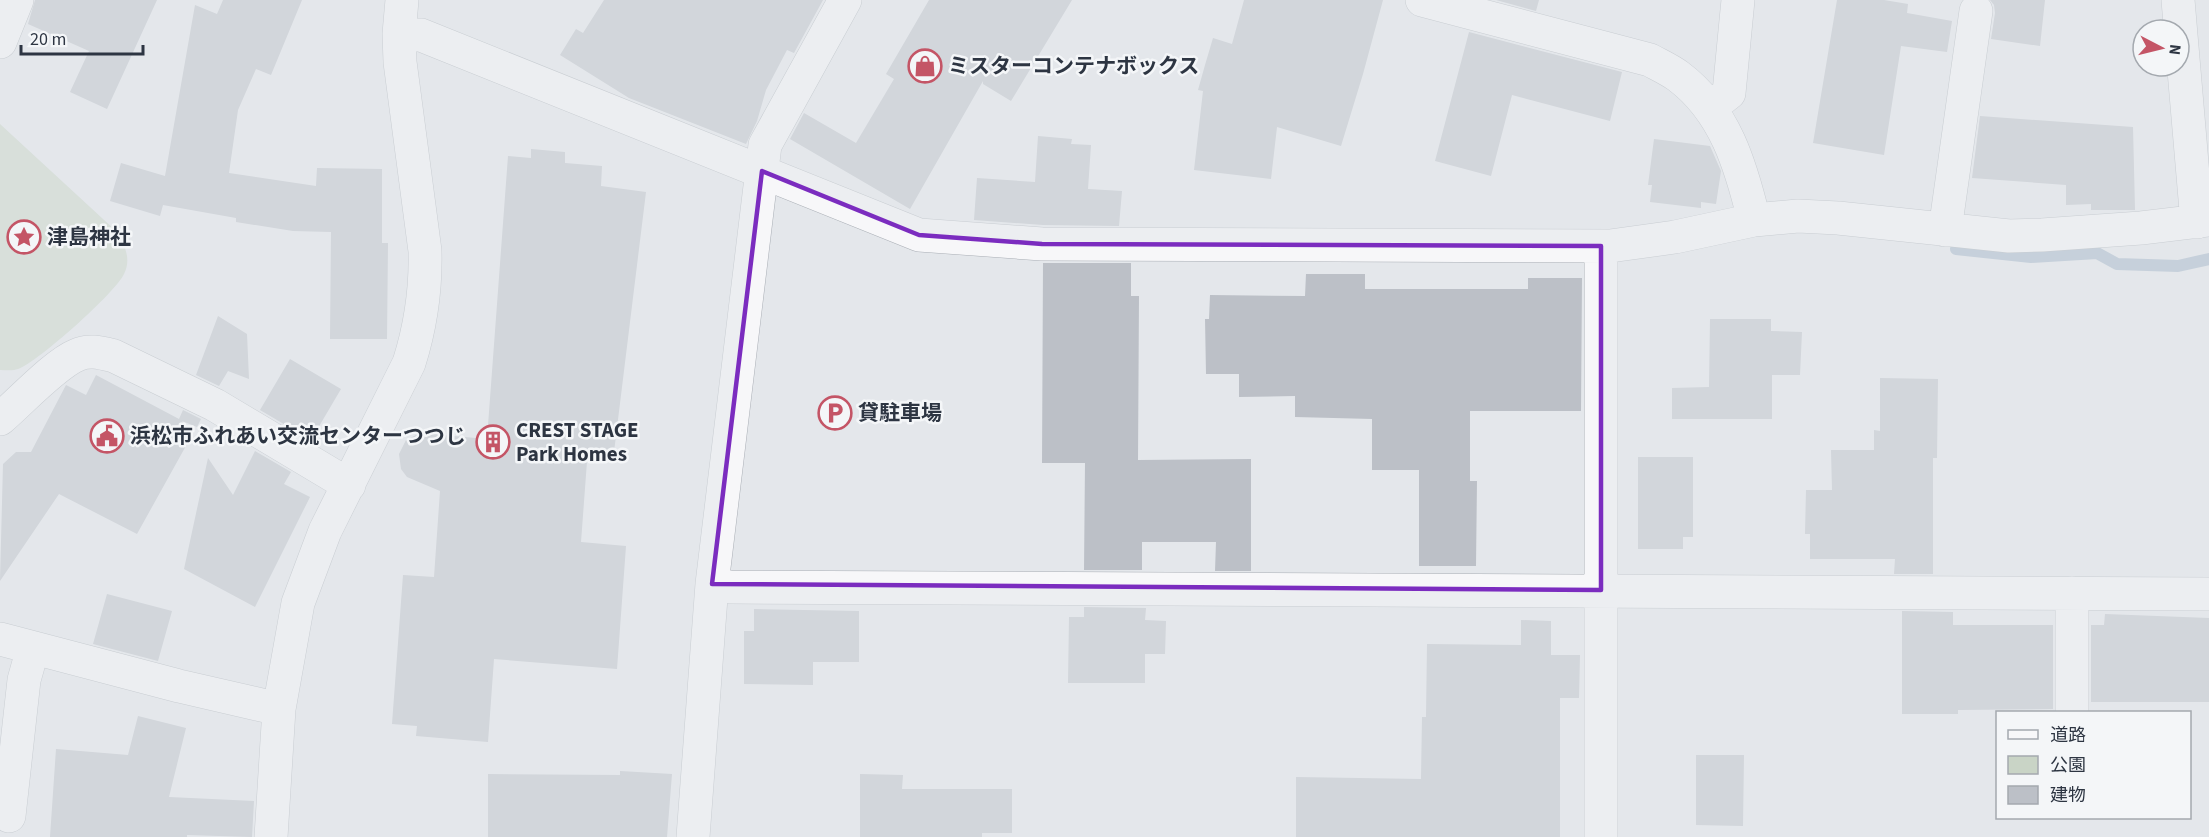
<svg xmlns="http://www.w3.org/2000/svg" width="2209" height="837" font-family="'Source Sans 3','Noto Sans JP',sans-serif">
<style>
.green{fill:#c9d4c6}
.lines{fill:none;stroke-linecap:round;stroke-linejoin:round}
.stream{stroke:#a2b4c7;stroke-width:12}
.building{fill:#bcc0c7}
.street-casing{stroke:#a9aeb5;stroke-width:34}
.street{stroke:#f7f7f9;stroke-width:33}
.marked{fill:none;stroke:#7b2cbf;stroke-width:4.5;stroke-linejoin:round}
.labels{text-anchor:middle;stroke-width:5;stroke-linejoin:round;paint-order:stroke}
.poi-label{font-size:21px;font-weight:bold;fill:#2d3542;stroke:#f4f6f8;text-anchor:start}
</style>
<rect width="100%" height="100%" fill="#e4e7eb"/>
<path class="green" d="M0 124 116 231C124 244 132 258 124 274 116 292 38 362 18 369 13 371 6 370 0 370Z"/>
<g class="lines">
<path class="stream" d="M1956 249 2031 257 2097 253 2117 264 2178 266 2209 259"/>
</g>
<path class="building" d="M35 0H157L107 109 70 92 89 51 28 24Z
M223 0H302L271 75 256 69 238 110 229 173 316 186 317 168 382 169V243H388L387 339H330L331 232 293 231 236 222V218L163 205 160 216 110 201 121 163 165 176 195 5 217 14Z
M604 0H823L794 53 787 50 766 90 757 121 746 144 629 98 560 55 576 29 583 33Z
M929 0H1072L1011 101 983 84V81L910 209 790 139 804 113 856 143 894 79 886 74Z
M1244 0H1383L1363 74 1341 146 1277 127 1271 179 1194 170 1203 91 1198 90 1205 65 1213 38 1232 44Z
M1496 0H1539L1536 11Z
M1837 0H1884L1908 4 1907 13 1952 21 1947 52 1901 46 1884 155 1813 143Z
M1990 0H2045L2040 46 1991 39 1995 13 1994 5Z
M1469 32 1622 72 1610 121 1512 95 1491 176 1435 161Z
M1980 116 2133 127 2135 210H2091V204L2066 205V185L1972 178Z
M1038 136 1072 139 1071 144 1091 145 1088 189 1122 191 1119 226 1043 225 974 220 977 178 1035 182Z
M1654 139 1710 146 1721 171 1716 204 1701 202V208L1650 202 1652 185H1648Z
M531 149 565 152V163L602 166 601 186 646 192 614 452 588 448 581 542 626 546 617 669 494 659 488 742 416 736 417 726 392 724 403 575 434 577 440 491 407 477 401 469 399 454 406 440 420 433 487 439 508 156 531 158Z
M1043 263H1131V296H1139L1138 460 1251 459V571H1215L1216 542H1142V570H1084L1085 463H1042Z
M1306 274H1365V289H1528V278H1582L1581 411H1470V481H1477L1476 566H1419V470H1372V419L1295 417V396L1239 397V374H1206L1205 319H1209L1210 295 1305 296Z
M218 316 247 334 249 379 228 371 219 386 196 375Z
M1710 319H1771V331L1802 332 1800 375H1772V419H1672V388L1709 387Z
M290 359 341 389 311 440 260 410Z
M96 375 179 419 183 410 201 419 197 427 182 421 192 435 137 534 59 494 0 581 3 464 16 452H31L66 385 86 395Z
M1880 378 1938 379 1937 458H1933V574H1894L1895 559H1810V534H1805L1806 490H1832L1831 450H1874V430L1880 431Z
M255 451 291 472 284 484 310 497 255 607 184 569 208 458 233 495Z
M1638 457H1693V537H1683V549H1638Z
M107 594 172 611 158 661 93 644Z
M1084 607 1146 608 1145 620 1166 621 1165 654H1145V683H1068L1069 617H1084Z
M754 609 859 611V662H813V685L744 684V631H754Z
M1902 611 1953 612V625H2053V709L1958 710V714H1902Z
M2105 614 2209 618V702H2091V625H2104Z
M1521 620 1551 621V655H1580L1579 698H1560V837H1296V777L1421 779 1422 717H1426L1427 644 1521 645Z
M138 716 186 728 169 797 254 801 252 837 187 835V837H50L56 749 128 755Z
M1696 755H1744L1743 826 1696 825Z
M620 771 672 774 667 837H488V774L620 775Z
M860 774 903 775 902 789H1012V833H982V837H860Z"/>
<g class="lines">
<g class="street-casing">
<path id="street" d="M1422 0 1650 60C1659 65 1670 70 1678 76 1725 111 1741 166 1754 220
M2178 0 2197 222
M399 34 421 35 919 235 1042 244 1610 246 1675 237 1754 220 1798 216 1838 218 2009 236 2042 235 2141 228 2209 220
M0 42 17 0
M1710 108 1729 93 1738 0
M1945 230 1976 11
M1601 246V837
M0 419C20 402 55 364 77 355 89 349 102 353 114 356L215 405 349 485
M712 584 730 587 2209 594
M0 639 179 686 279 709
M2072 712V593
M9 816 24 680 33 648
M271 837 279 709 298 603 325 531 409 363C421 325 426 290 425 251L400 62 399 34 402 0
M693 837 712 584 765 145 845 0"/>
</g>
<use href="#street" class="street"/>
</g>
<path d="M0 0H2209V837H0ZM762 171 919 235 1042 244 1601 246V590L712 584Z" fill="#e4e7eb" fill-opacity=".55" fill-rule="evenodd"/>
<path class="marked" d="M762 171 919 235 1042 244 1601 246V590L712 584Z"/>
<defs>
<g id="shop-ring" transform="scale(1.725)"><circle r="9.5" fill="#f4f6f8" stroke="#c45566" stroke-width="1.5"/><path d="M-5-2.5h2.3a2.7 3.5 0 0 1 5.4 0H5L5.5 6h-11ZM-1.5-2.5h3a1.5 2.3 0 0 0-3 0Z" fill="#c45566"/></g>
<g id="sight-ring" transform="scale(1.725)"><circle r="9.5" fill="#f4f6f8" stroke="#c45566" stroke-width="1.5"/><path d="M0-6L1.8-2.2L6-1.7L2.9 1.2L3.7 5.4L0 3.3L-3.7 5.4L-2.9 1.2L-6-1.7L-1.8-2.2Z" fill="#c45566"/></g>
<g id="parking-ring" transform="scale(1.725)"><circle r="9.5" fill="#f4f6f8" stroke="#c45566" stroke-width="1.5"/><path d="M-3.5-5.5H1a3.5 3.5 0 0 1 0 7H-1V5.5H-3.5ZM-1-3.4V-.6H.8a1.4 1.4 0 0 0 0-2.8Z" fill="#c45566"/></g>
<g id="civic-ring" transform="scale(1.725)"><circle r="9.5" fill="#f4f6f8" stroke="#c45566" stroke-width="1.5"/><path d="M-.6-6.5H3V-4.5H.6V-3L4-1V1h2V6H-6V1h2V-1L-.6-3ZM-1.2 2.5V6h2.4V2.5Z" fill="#c45566"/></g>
<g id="building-ring" transform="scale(1.725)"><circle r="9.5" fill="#f4f6f8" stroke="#c45566" stroke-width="1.5"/><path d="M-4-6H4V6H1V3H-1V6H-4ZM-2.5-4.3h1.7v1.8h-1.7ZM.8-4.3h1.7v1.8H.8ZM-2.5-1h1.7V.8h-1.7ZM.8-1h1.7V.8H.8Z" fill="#c45566"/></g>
</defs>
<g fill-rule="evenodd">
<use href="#shop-ring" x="925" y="66"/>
<use href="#sight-ring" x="24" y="237"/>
<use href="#parking-ring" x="835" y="413"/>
<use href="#civic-ring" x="107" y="436"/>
<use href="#building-ring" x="493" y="442"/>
</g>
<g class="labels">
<g class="poi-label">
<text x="948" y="73">ミスターコンテナボックス</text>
<text x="47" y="244">津島神社</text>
<text x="858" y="420">貸駐車場</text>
<text x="516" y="437">CREST STAGE<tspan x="516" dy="24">Park Homes</tspan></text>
<text x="130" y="443">浜松市ふれあい交流センターつつじ</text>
</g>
</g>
<rect x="1996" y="711" width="195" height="108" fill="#f4f6f8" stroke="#a4a9af" stroke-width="1.5"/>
<rect x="2008" y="730" width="30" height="9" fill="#f7f7f9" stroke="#a4a9af" stroke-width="1.5"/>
<text x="2050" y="741" font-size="18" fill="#2d3542">道路</text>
<rect x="2008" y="756" width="30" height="18" fill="#c9d4c6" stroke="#a4a9af" stroke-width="1.5"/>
<text x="2050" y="771" font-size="18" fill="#2d3542">公園</text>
<rect x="2008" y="786" width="30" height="18" fill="#bcc0c7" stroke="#a4a9af" stroke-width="1.5"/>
<text x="2050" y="801" font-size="18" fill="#2d3542">建物</text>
<g transform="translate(2161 48) rotate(97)"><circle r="28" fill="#f4f6f8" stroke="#a4a9af" stroke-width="1.5"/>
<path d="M0-4.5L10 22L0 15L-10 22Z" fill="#c45566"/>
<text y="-9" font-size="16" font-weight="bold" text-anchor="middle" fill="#2d3542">N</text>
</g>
<path d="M21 45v9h122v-9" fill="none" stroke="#2d3542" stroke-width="3"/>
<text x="30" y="45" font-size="18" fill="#2d3542" stroke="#f4f6f8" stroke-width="4.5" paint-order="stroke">20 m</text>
</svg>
